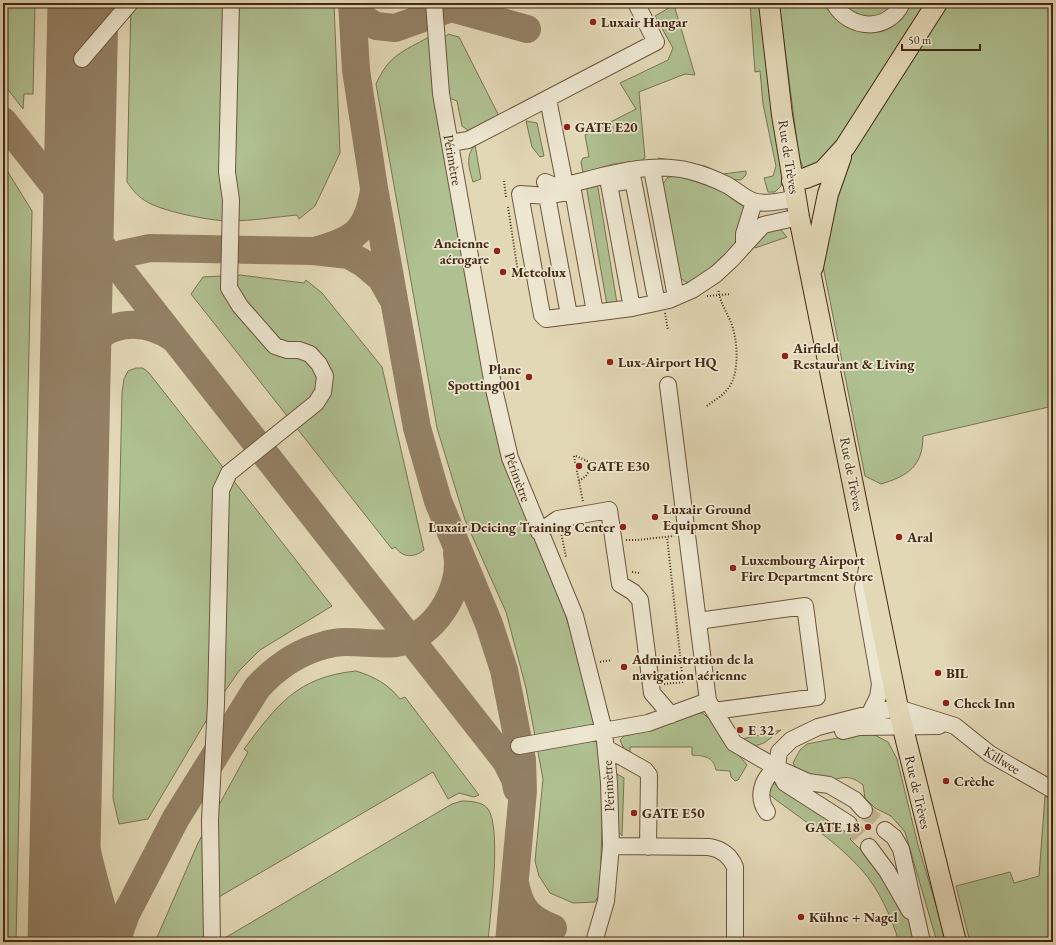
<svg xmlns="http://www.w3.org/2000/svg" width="1056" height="945" font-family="'EB Garamond',serif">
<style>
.green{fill:#afc091;stroke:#797452}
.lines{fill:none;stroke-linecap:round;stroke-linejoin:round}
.taxiway{stroke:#938064;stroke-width:28}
.runway{stroke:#938064;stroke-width:71}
.minor-tunnel{stroke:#c3b595;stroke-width:16;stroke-dasharray:16 8;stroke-linecap:butt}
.minor-casing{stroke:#6b543c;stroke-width:18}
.major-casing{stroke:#432813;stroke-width:22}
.path{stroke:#432813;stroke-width:2;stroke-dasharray:1 2;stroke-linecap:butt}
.minor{stroke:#ede6d0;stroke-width:16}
.major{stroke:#e3d8b6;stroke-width:20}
.poi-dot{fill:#8f2418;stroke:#ede6d0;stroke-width:1.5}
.labels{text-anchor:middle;stroke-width:3.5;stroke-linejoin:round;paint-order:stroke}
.poi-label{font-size:14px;font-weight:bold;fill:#432813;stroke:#ede6d0;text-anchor:start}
.street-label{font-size:14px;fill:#432813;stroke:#ede6d0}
</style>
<rect width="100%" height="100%" fill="#e3d8b6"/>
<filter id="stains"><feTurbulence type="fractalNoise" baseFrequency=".005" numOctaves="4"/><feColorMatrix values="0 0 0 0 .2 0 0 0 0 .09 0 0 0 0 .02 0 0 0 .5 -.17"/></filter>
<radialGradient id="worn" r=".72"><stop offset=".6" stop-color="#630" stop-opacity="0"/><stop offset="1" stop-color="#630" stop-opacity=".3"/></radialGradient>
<path class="green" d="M3 3H35L33 94H24L23 109 3 83Z
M131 3H334L340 153 315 206 299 219 297 215C275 217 252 221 230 221 210 221 159 211 144 200 136 195 132 189 127 182Z
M750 3H762L782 179 781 186 775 192H768L764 178 773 176 776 166 763 104 760 71 755 72Z
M779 3H927L822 165 809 169 803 167 799 157Z
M946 3H1053V406L923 436C923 466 908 476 881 484L865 476 822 261 844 167 874 115Z
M674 5 695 75 685 74 639 92 645 158 642 160 613 164 583 173 581 162 583 158 589 157 585 135 636 109 620 83 668 60 673 48 655 16Z
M448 34 459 37 500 118 469 131 462 126 457 101 449 98 442 41Z
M429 37 446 165 504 461 533 536 557 588 586 680 596 733 603 788 600 893 595 902 573 903 550 893 539 876 535 861 543 779 526 688 506 612 465 520 437 428 376 84C389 55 402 52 429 37Z
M526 121 537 123 544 156 540 157 532 147Z
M475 145 481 179 473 182C469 169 465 156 475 145Z
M658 158 705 166 723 174 746 171V175L741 180 728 179 659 162Z
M3 164 32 211 16 942H3Z
M679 176 720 190 747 209 740 232 729 255 696 282H686L676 275 662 185 668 177Z
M597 182 617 303 607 305 586 185Z
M776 224 787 237 755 248 753 241Z
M240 275 304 283 306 280 322 293 382 367 424 550C414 558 403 558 395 547L392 549 191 294 203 277Z
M136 368H143L149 373 332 606 260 650 239 671 216 704 148 819 119 824 113 798 122 393 124 379 128 371Z
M356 671C375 677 388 684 400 699L405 697 479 795 474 797 459 793 448 799 433 772 212 901 207 942H155L198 843 248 752 244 749C277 705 297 677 356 671Z
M691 713H703L710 720 747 765 738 780 735 781 731 777 730 771 716 770C713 756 704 756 692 755V747H630V752L623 747 620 740 624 736 652 730Z
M781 730 764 743 755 746 742 739Z
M863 733 873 734 888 742 897 759 918 845 947 942H937L905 832 891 816 875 808 865 798 863 785C844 769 835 784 818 781 809 780 796 770 793 763L800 750 807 744Z
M615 773 624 778 622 836 617 830Z
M773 783 837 824 852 837 850 839 865 854 905 908 916 942H899C891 916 879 889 861 869 834 839 798 817 767 793Z
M1045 796 1053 800V942H970L956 886 1010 872 1014 883 1039 876Z
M462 801C471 801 483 802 488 809 502 829 490 915 488 942H218L452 804Z"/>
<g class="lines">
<path class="taxiway" d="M352 3 356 70 374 188 417 428 438 501 489 624 504 670 522 760 523 791 509 942
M355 3 364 19 376 26 395 28 451 8 527 29
M3 121 86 226
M80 142 81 175 85 193
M81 175C81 197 81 216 93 235L506 761 515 779 517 789
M318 250C356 239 367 231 374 191
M76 329 81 303 86 290 97 273 122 254 150 248 313 251 349 255 363 263 381 278 391 296
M75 380C78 369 82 358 88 348 108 319 146 319 173 338
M68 685C69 707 69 730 71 752 76 817 93 880 112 942
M515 883C520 909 529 919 553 928L530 934 520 942
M116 942 126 914 176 818 257 688C276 667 298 652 325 645 348 638 373 646 396 643 433 638 464 589 457 553"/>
<path class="runway" d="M63 942 83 3"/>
<path class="minor-tunnel" d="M864 810 885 830
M849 824 869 847"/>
<g class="minor-casing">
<path id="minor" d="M434 3 441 94 493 385 510 458 575 616 604 731 609 782 611 846 606 901 594 942
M834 3C849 30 888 33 902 3
M82 59 130 3
M548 99 565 185
M450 143 468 140 656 42 636 3
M652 169 676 297
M545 182 557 187C600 178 645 160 690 171 702 174 715 179 727 185 736 190 744 198 753 201 763 205 785 201 795 198
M547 196 569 315
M744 246V234L754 202
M632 308 609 184 633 180 655 293
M595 312 573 191 547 196 520 194 542 315 546 319 632 308 669 300 692 290 716 274 731 260 763 225 799 217
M668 385 708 701 734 743 777 768 808 782 829 785 855 800 864 810
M539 532 558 519 609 510 620 584 633 592 640 600 652 693 671 715
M868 564 863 588 880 684 878 697 870 713
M698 621 805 606 817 697 714 711
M843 731 859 727 939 726
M519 746 648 723 708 701
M606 748 645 770 649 775 648 847
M767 812C756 797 762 778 777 768
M849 824 785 783 777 768 779 752 791 740 818 727 881 711 898 708 955 726 990 754 1053 790
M885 830 894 837 901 849 922 942
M611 846 709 847C721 849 730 855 735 867V942
M869 847 887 871 910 911
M212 942 210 820 216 704 221 490 229 473 316 403 323 392 325 376 319 364 310 354 299 350H287L275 346 240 306 229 288 231 200 227 172 231 3"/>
</g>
<g class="major-casing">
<path id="major" d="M769 3 782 115 799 217 898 708 956 942
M792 181 806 178 823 171 845 147 937 3
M813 267 828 194 841 157"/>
</g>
<path class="path" d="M504 181 506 197
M508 207 519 279
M707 296 731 294
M665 313 668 330
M707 406C713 401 721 397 726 391 741 376 738 338 730 320 724 307 721 304 718 289
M574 456 583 502
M576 456 587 461 589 471 586 476 579 481
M561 532 566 557
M626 540H637L674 536
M632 572 640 573
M600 662 612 660
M664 684 683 682 667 537"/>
<use href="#minor" class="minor"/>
<use href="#major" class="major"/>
</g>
<g class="poi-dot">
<circle cx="593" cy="22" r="4"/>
<circle cx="567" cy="127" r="4"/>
<circle cx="497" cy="251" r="4"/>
<circle cx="503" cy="272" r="4"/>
<circle cx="785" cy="356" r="4"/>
<circle cx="610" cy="362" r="4"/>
<circle cx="529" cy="377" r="4"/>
<circle cx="579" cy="466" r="4"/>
<circle cx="655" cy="517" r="4"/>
<circle cx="623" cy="527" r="4"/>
<circle cx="899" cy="537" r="4"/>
<circle cx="733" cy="568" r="4"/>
<circle cx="624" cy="667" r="4"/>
<circle cx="938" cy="673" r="4"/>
<circle cx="946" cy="703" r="4"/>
<circle cx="740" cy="730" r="4"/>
<circle cx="946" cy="781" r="4"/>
<circle cx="634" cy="813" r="4"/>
<circle cx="868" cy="827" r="4"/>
<circle cx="801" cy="917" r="4"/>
</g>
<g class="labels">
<g class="poi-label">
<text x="601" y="27">Luxair Hangar</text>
<text x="575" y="132">GATE E20</text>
<text x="489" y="248" text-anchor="end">Ancienne<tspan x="489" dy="16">aérogare</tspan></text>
<text x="511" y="277">Meteolux</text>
<text x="793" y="353">Airfield<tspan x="793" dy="16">Restaurant &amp; Living</tspan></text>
<text x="618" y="367">Lux-Airport HQ</text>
<text x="521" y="374" text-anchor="end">Plane<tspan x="521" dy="16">Spotting001</tspan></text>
<text x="587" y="471">GATE E30</text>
<text x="663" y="514">Luxair Ground<tspan x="663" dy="16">Equipment Shop</tspan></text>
<text x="615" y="532" text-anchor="end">Luxair Deicing Training Center</text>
<text x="907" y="542">Aral</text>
<text x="741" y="565">Luxembourg Airport<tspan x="741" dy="16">Fire Department Store</tspan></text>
<text x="632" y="664">Administration de la<tspan x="632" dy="16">navigation aérienne</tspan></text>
<text x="946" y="678">BIL</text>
<text x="954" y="708">Check Inn</text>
<text x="748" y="735">E 32</text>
<text x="954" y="786">Crèche</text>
<text x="642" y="818">GATE E50</text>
<text x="860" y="832" text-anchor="end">GATE 18</text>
<text x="809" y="922">Kühne + Nagel</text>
</g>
<g class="street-label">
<text transform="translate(789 157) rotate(81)" y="5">Rue de Trèves</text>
<text transform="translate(453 160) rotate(80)" y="5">Périmètre</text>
<text transform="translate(852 474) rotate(79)" y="5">Rue de Trèves</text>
<text transform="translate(518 477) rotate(70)" y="5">Périmètre</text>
<text transform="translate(1002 760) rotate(31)" y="5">Killwee</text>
<text transform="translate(608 786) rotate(-93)" y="5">Périmètre</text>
<text transform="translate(918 792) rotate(77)" y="5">Rue de Trèves</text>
</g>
</g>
<rect width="1056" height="945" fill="none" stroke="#e3d8b6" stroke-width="16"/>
<rect x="4" y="4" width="1048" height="937" fill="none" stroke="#432813" stroke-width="2"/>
<rect x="8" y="8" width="1040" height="929" fill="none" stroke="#432813"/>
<path d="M902 44v6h78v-6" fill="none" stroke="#432813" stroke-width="2"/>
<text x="908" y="44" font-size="12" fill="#432813" stroke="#ede6d0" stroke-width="3" paint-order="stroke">50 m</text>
<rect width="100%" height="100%" filter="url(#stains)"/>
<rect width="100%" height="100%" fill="url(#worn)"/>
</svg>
